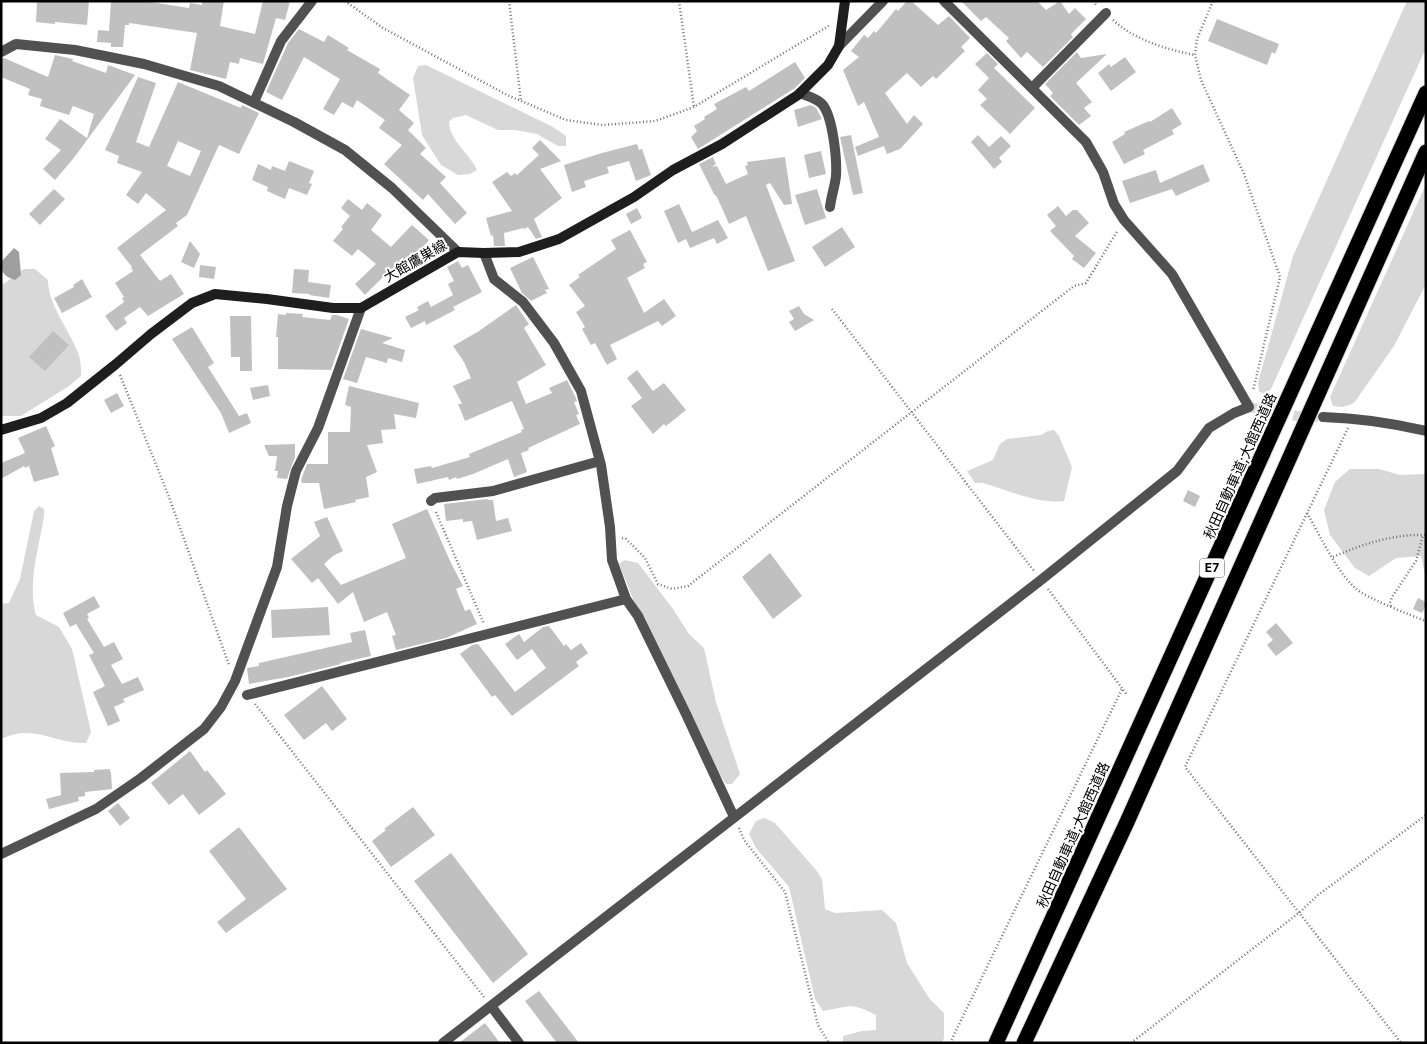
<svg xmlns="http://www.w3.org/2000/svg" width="1427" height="1044" font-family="Inter,'Noto Sans JP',sans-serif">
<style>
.green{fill:#d8d8d8}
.water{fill:#9f9f9f}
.building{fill:#c0c0c0;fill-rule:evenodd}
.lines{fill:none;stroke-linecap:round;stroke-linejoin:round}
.minor-tunnel{stroke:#d9d9d9;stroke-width:10;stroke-dasharray:10 5;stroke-linecap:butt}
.motorway-casing{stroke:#dbdbdb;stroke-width:17}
.path{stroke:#737373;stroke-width:2.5;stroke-dasharray:1 2.5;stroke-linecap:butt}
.minor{stroke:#515151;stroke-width:10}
.secondary{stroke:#1e1e1e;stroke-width:10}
.motorway{stroke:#000;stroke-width:15}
.labels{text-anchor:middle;stroke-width:4;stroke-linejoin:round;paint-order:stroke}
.shield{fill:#fff;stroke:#4c4c4c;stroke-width:1}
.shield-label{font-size:12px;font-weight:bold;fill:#000}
.street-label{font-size:14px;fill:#000;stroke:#fff}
</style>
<rect width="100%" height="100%" fill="#fff"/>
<path class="green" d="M1407 1H1426V48L1271 389 1265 394 1259 392 1258 383 1293 256Z
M426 65 553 127 566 136V146H558L537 134 515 130H498L466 115 453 118 449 122C449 140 470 154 477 170L470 174 458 175 441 165 422 135 413 78 418 66Z
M1426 184V284L1394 346 1354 403 1343 407 1333 406 1330 397Z
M24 269H35L48 280C48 305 69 329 78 353 81 360 81 368 81 376L69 386 21 416H1V286Z
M1054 430 1059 436 1072 467 1064 501C1037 504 1008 490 983 483H975L967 471 993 460 1000 444 1007 439 1041 435 1048 431Z
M1350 469H1379L1400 475 1426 474V579L1421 556 1396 558 1369 576 1355 568 1330 535 1324 510 1335 482Z
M39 506 44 509V516C39 548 27 583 36 615L59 627 72 649 91 732 86 743C54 744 34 723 1 739V604L9 603 20 579 34 511Z
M624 560 638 563 673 609 689 634 704 648 716 702 740 774 732 784H726L719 773 655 641 636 606 619 564Z
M764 818 775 823 816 870 822 879 825 909 835 913 882 910 896 923 907 963 929 998 944 1013V1038L942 1043H843V1036L862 1031 876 1030V1015C866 1010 855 1004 844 1007 836 1008 831 1010 823 1011L815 999 789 887 756 848 749 834 756 821Z"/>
<path class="water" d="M14 248 19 252 21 275 15 280C4 276 1 274 2 261Z"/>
<path class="building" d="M37 1H89L87 25 55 22V24L36 22Z
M111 1H144L189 8 190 3 202 5V1H224L220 26 255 34 263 1H290L285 20 276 18 263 64 240 58 239 64 230 62 226 79 190 70 197 33 129 23V25H125L123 47H111V43L97 42 98 30 109 31Z
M907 1H911L938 25 949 16 970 38 961 47 965 51 936 79 933 76 921 87 907 73 885 93 907 124 914 115 923 124 900 149 887 154 884 146 858 156 855 147 879 137 864 102 858 106 843 70 859 57 851 51 864 35 868 38 874 31 876 33 896 9 898 11Z
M961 1H1037L1046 10 1060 1 1069 14 1075 8 1086 19 1071 34 1073 37 1043 67 1027 52 1021 58 1006 41 1009 38 986 17 981 21Z
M1217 19 1279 44 1275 54 1272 52 1267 65 1208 41Z
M299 29 324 42 328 35 349 48 347 50 380 69 378 73 410 95 399 110 414 123 408 130 426 148 420 154 446 177 440 183 467 213 455 224 428 194 423 200 384 164 402 145 379 128 385 120 357 100 353 108 342 102 334 115 323 109 340 79 304 57 282 100 266 92 288 43Z
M1077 52 1081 58 1107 54 1076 83 1092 102 1084 108 1091 116 1079 125 1050 96 1053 93 1045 84Z
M987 53 998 64 994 68 1035 108 1010 134 980 105 987 99 978 90 989 78 975 64Z
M55 55 73 59 72 61 106 73 108 65 135 75 73 159 55 180 43 169 61 150 45 139 60 119 87 138 94 114 73 106 69 115 40 106 42 99 28 95 30 89 1 77V59L4 58 48 77Z
M1125 57 1136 72 1111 91 1098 73 1109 64 1111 67Z
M795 62 805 78 795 88 698 149 691 137 697 131 694 126 705 119 704 117 717 109 714 104 746 87 749 91Z
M138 77 156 83 136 142 149 147 178 82 241 108 242 105 259 113 239 154 219 145 187 215 176 223 178 226 140 255 160 281 171 274 184 294 148 316 140 307 124 318 127 323 116 331 105 316 124 302 122 298 124 297 115 283 133 271 131 268 132 267 117 248 166 210 146 193 138 204 126 195 142 172 117 163 119 156 105 150ZM178 141 201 151 190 176 167 166Z
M811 105 816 108 822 119 798 127 794 110Z
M1172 108 1182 124 1172 130 1174 134 1143 150 1145 154 1124 164 1112 142 1125 134 1124 132 1149 121 1150 122Z
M851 135 863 193 853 195 840 137Z
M978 135 989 147 1001 136 1011 146 999 158 1002 162 994 169 971 142Z
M540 140 561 161 540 169 562 198 534 219 542 237 536 239 528 227 524 229 523 228 504 233 505 246H494L493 235 491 236 486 218 512 211 492 182 507 172 511 176 515 173 517 175 539 155 532 148Z
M637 144 639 150 642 149 651 175 636 181 629 161 607 167 609 173 584 181 586 187 572 192 564 165 602 153Z
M821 151 826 174 809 178 804 155Z
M713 157 716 164 712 167 717 166 726 184 748 174 745 166 748 165 747 162 785 157 792 204 784 205 770 183 766 185 795 261 768 271 746 216 729 224 717 197 714 194 699 164Z
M289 161 314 171 309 183 312 184 307 195 289 188 285 199 267 191 268 187 252 180 258 164 271 170 272 166 285 171Z
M1203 164 1210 181 1176 196 1172 189 1130 203 1122 181 1156 170 1160 183Z
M54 189 65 199 40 225 29 214Z
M817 189 826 218 805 225 795 195Z
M348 199 362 210 367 203 382 215 371 230 391 247 412 225 429 240 408 264 406 262 397 272 392 268 365 295 355 284 376 264 358 249 352 256 333 241 343 229 341 227 350 216 341 208Z
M679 204 692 232 718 220 728 238 717 244 714 238 690 248 686 239 678 243 664 211Z
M1058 206 1066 216 1073 210H1077L1089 223 1075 236 1096 253 1084 268 1072 259 1074 256 1050 231 1056 226 1047 215Z
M637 208 642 218 631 224 626 214Z
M842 227 855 247 825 267 812 247Z
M630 230 647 262 643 264 645 268 627 278 644 313 664 299 676 316 662 326 658 321 610 345 617 359 607 365 595 343 591 345 582 329 585 327 576 312 585 306 569 285 580 277 578 275 616 249 611 240Z
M190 241 200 254 194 268 181 262Z
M533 257 549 289 545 290 547 293 531 301 522 293 510 268Z
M458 261 462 268 468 265 482 292 453 307 455 310 426 325 425 321 411 328 405 317 419 310 417 307 428 301 431 307 453 295 448 284 454 281 447 267Z
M200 265 216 267 214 279 199 277Z
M294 269 309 270 308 282 331 285 329 298 309 295 310 294 292 293Z
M82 279 92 297 62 313 54 298 74 287 73 285Z
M516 305 529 324 524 328 546 365 517 382 526 404 552 393 549 388 567 380 576 398 577 401 574 402 579 414 576 415 580 424 528 448 529 450 521 453 527 472 514 477 508 459 473 474 457 479 456 477 449 480 448 477 417 484 414 469 431 466 432 468 470 457 469 454 522 432 521 430 524 429 512 401 465 421 458 404H462L453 386 471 378 464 362 453 346 479 331Z
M799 306 804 314 814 320 795 331 789 322 794 319 789 311Z
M286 313 303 314 302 317 330 320 332 315H337L349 319 331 370 278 369V337H276L278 314 286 315Z
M230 316H251L252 371H240V357H231Z
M192 327 214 363 208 367 239 416 247 413 251 423 229 433 221 413 172 339Z
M361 329 393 338 382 343 405 350 402 362 388 358 387 363 366 357 357 383 343 379Z
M53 331 69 345 45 371 29 357Z
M637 370 653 391 664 383 686 410 666 426 664 424 653 434 631 406 642 398 627 378Z
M268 385 270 396 253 400 250 388Z
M349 386 419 403 416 418 394 414 396 429 381 430 383 443 367 445 377 472 366 477 369 497 355 500 356 502 324 509 319 483H302L301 480 307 464H328V432H350L351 407 345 405Z
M117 393 124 406 111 413 104 400Z
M46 426 55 446 51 448 59 475 34 482 29 466 25 468 24 466 1 479V463L25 453 18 438Z
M295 444V457L287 479 277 478 278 471H275L277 456H269L264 445Z
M1188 490 1200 496 1195 507 1183 501Z
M488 499V500H493L496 521 508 518 512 531 477 540 472 521 463 522V519L446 521 444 504Z
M427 509 451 563 463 586 456 589 465 611 470 609 477 624 446 638 396 650 392 636 396 635 387 612 364 622 353 592 338 604 318 578 312 583 291 559 320 536 314 522 327 517 343 551 333 556 324 564 341 585 406 558 392 524Z
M770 553 802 596 773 619 742 577Z
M94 596 100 607 87 614 89 618 87 619 104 647 114 642 123 659 111 665 122 684 138 677 144 690 123 699 125 702 114 707 120 721 108 726 93 692 105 686 89 655 94 653 76 624 70 627 63 613Z
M1418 598 1426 602V606L1422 613 1413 609Z
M328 607 330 635 272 638 271 610Z
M1276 623 1293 643 1276 656 1267 645 1273 640 1266 632Z
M549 626 564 646 566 644 571 650 581 643 588 653 576 662 579 666 512 716 495 695 492 697 460 654 472 645 478 644 515 692 546 668 532 649 517 660 505 644 519 634 524 642 543 627Z
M365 630 371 656 340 663 341 664 288 677 249 684 247 668 259 666V663L352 642 350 633Z
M322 686 347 719 332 731 326 723 304 740 284 715Z
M190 751 205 772 207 770 226 794 199 815 183 794 169 805 151 783Z
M110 769V772H111L112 789 85 792V796L78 797 79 801 49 809 46 799 61 795 60 773 94 772V770Z
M118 803 130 818 120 826 108 811Z
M413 807 435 835 391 867 372 841 386 830 384 829Z
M239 827 287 889 226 933 217 922 246 899 209 851Z
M451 853 528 954 493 983 414 881Z
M539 991 579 1043H557L525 1001Z
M485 1023 500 1043H459Z"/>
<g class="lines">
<path class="minor-tunnel" d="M1249 407 1296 416 1323 417"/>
<g class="motorway-casing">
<path id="motorway" d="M996 1043 1426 93
M1024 1043 1127 822 1426 152"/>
</g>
<path class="path" d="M345 1 383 28 507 95 566 120 603 125 655 121 694 107 830 25
M509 1 521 101
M679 1 694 107
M1093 1 1097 6
M1213 1 1197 39 1195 55 1201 80 1244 174 1280 277 1253 391
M1113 20C1135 40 1165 49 1195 55
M832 309 1034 571
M120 375 169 497 229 665
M1348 428 1185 767 1401 1043
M436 512 484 624
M1307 513C1321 537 1335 569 1355 588 1366 598 1410 615 1426 621
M622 538 626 539 645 558 658 584 672 589 688 586 1074 286 1086 283 1118 230
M1333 557C1363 544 1392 534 1426 535
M1048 589 1127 695
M1391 606 1390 603 1392 597 1416 561 1423 535
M255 704 484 997
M739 828 744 840 785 892 818 1025 829 1043
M950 1043 1122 689
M1131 1043 1300 912 1318 895 1426 815"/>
<path class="minor" d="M839 46 883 1
M1 52 16 44 75 50 144 64 219 86 294 122 345 150 392 188 458 252
M1032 88 1106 13
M800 93C807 96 815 98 821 103 833 114 837 160 836 176 835 186 831 197 830 207
M254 102 281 41 312 1
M484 253 494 279 523 302 554 343 581 391 601 465 610 527 612 560 626 599 638 616 686 714 734 817
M1323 417C1358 418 1392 423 1426 431
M431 501 435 498 493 491 600 461
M247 695 626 599
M1 854 96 809 141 778 204 729 221 707 235 681 277 567 287 506 296 471 318 428 361 308
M491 1006 519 1043
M443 1043 1041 580 1177 471 1209 428 1234 413 1249 407 1172 274 1124 220 1114 204 1103 172 1086 142 944 1"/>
<path class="secondary" d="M1 430 41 418 67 403 116 364 151 334 192 303 215 294 267 299 333 308H361L458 252 484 253 519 252 559 239 634 197 673 170 722 144 798 95 828 65 839 46 845 1"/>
<use href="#motorway" class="motorway"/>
</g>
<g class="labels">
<rect class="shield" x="1199.5" y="558.5" width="25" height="19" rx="4"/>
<g class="shield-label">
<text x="1212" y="572">E7</text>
</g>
<g class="street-label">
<text transform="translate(415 261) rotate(-30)" y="5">大館鷹巣線</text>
<text transform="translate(1240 466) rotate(-66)" y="5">秋田自動車道;大館西道路</text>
<text transform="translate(1073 835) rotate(-66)" y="5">秋田自動車道;大館西道路</text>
</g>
</g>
<rect width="1427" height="1044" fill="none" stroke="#000000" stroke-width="5"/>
</svg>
